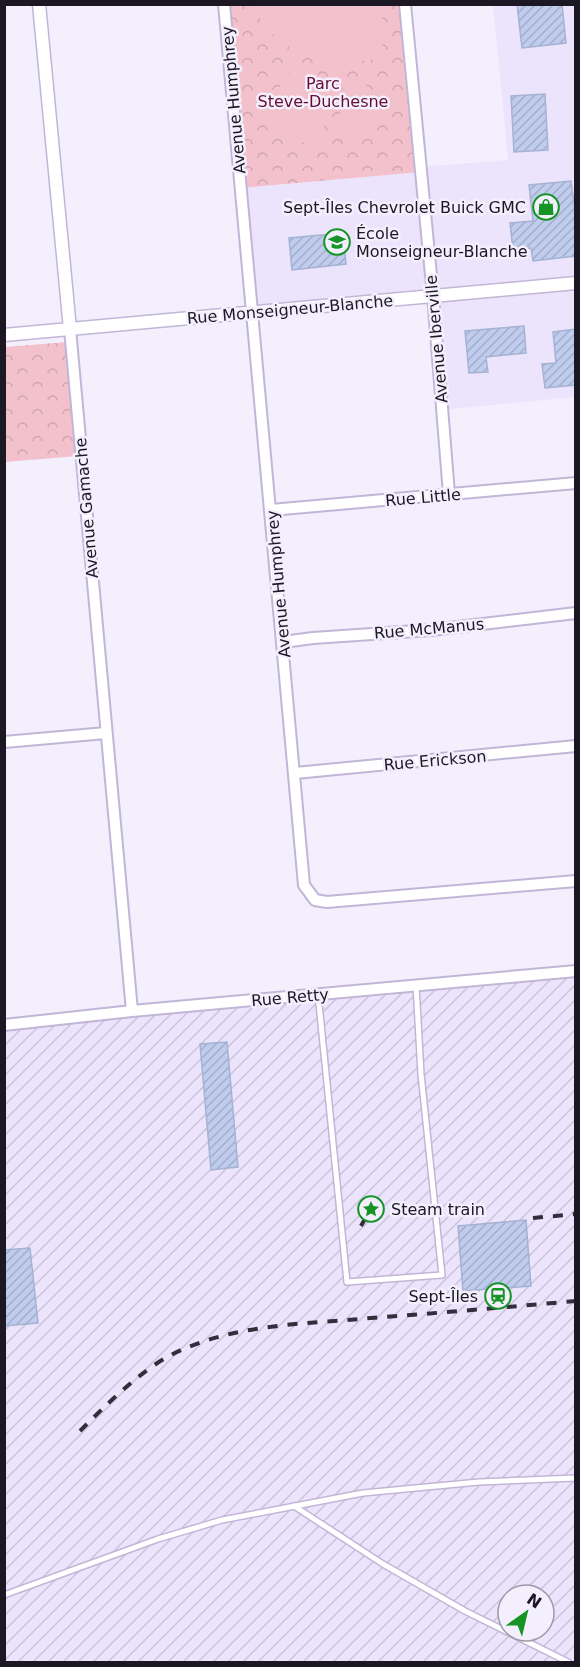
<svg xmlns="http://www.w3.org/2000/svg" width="580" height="1667" font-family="'DejaVu Sans',sans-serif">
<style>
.built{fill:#ece4fd}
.industrial{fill:url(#industrial-furrows);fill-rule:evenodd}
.park{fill:url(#park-crowns)}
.pitch{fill:#f3c1cc}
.building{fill:url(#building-hatch);stroke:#a6b2d2;stroke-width:1.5}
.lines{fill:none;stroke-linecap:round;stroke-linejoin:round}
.service-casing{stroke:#c1b6d7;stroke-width:8}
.minor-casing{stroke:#c1b6d7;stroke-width:14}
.tertiary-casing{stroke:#c1b6d7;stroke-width:15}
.service{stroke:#fff;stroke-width:5}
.minor{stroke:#fff;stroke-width:10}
.tertiary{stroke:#fff;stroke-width:12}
.rail{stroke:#322e3b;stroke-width:4;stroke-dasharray:10 10;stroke-linecap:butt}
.labels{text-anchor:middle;stroke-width:5;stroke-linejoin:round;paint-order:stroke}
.park-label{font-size:16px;fill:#650c30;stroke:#f3effd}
.street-label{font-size:16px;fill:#1b1723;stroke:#f3effd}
.poi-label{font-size:16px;fill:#1b1723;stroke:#f3effd;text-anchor:end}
</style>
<defs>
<pattern id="industrial-furrows" width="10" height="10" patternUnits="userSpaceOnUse" patternTransform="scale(1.5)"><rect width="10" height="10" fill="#ece4fd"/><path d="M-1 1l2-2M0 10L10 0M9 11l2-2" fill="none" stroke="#cac3d9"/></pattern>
<pattern id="park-crowns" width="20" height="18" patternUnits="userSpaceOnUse" patternTransform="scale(1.5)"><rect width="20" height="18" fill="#f3c1cc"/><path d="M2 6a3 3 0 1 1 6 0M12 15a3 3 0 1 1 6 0" fill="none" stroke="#d0a5af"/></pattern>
<pattern id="building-hatch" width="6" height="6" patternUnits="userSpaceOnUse" patternTransform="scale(1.5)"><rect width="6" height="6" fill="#c0cced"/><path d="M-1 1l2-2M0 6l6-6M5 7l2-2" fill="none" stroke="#a4aecb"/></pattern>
</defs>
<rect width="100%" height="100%" fill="#f3effd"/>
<path class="built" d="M493 5H575V397L442 410 432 296 252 312 241 188 421 172V167L508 160Z"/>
<path class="industrial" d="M575 971V1662H5L4 1025ZM508 1595H544V1631H508Z"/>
<path class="park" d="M224 5H405L421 172 241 188Z
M68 342 78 456 5 462V347Z"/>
<path class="pitch" d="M249 5H382L383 59 325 64 279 42Z
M297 61 346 93 310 147 261 115Z
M361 82 386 99 358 140 334 123Z"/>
<path class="building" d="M517 4H562L566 43 522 48Z
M545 94 548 150 514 152 511 96Z
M571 181 576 218V256L533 261 531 248 513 250 510 223 533 221 529 185Z
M343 233 346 264 292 270 289 238Z
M524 326 526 353 486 357 488 372 469 373 465 331Z
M576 329V385L545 388 542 364 556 363 553 332Z
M227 1042 238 1167 211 1170 200 1044Z
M526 1220 531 1286 463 1291 458 1226Z
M30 1248 38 1323 4 1326V1250Z"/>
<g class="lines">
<g class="service-casing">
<path id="service" d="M318 994 347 1282 442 1275 421 1074 416 985
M294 1506 383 1564 465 1611 568 1662
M4 1595 158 1539 222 1520 363 1493 479 1482 576 1478"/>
</g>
<g class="minor-casing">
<path id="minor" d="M224 4 304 885 315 900 327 902 576 881
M405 4 433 296 449 494
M70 329 132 1011
M271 510 576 483
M283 642 313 638 431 630 576 613
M4 742 106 733
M295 773 576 746
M4 1025 132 1011 576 971"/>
</g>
<g class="tertiary-casing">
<path id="tertiary" d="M39 4 70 329
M4 335 576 283"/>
</g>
<use href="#service" class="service"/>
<use href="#minor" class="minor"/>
<use href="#tertiary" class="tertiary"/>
<path class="rail" d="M533 1218 576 1214
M361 1226 379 1194
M80 1431C105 1406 140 1371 171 1355 231 1324 304 1324 371 1318 439 1313 507 1307 576 1301"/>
</g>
<defs>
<g id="shop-ring" transform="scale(1.35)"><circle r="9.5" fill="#f3effd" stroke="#169425" stroke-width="1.5"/><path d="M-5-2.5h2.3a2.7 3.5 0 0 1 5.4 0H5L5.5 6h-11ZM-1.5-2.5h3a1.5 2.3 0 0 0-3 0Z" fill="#169425"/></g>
<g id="school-ring" transform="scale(1.35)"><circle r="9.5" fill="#f3effd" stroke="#169425" stroke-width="1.5"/><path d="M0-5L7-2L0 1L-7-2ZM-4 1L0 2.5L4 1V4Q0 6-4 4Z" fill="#169425"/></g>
<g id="sight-ring" transform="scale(1.35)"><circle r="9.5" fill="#f3effd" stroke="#169425" stroke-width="1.5"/><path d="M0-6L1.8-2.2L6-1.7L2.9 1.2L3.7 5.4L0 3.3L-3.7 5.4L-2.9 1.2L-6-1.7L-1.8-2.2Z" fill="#169425"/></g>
<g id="station-ring" transform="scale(1.35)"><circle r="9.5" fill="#f3effd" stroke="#169425" stroke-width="1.5"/><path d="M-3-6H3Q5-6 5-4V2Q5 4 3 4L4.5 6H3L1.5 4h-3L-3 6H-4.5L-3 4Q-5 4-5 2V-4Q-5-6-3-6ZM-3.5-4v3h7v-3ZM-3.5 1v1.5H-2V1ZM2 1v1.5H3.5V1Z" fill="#169425"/></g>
</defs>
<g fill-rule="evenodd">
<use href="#shop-ring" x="546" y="207"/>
<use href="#school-ring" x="337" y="242"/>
<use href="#sight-ring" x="371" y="1209"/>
<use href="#station-ring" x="498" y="1296"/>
</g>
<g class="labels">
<g class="park-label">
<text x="323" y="89">Parc<tspan x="323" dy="18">Steve-Duchesne</tspan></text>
</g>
<g class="street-label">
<text transform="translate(233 100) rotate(-95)" y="6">Avenue Humphrey</text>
<text transform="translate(290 309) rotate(-5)" y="6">Rue Monseigneur-Blanche</text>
<text transform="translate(436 339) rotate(-95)" y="6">Avenue Iberville</text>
<text transform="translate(423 497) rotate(-5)" y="6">Rue Little</text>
<text transform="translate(86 508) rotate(-95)" y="6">Avenue Gamache</text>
<text transform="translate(278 584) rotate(-95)" y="6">Avenue Humphrey</text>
<text transform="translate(429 628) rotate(-5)" y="6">Rue McManus</text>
<text transform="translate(435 760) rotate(-5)" y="6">Rue Erickson</text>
<text transform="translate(290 997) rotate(-5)" y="6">Rue Retty</text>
</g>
<g class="poi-label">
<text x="526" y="213">Sept-Îles Chevrolet Buick GMC</text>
<text x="356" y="239" text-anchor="start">École<tspan x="356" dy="18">Monseigneur-Blanche</tspan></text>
<text x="391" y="1215" text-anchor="start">Steam train</text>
<text x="478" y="1302">Sept-Îles</text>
</g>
</g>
<rect width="580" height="1667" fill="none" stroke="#1b1723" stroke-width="12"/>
<g transform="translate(526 1613) rotate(34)"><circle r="28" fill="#f3effd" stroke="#9d99a6" stroke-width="1.5"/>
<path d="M0-4.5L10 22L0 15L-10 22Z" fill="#169425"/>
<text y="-9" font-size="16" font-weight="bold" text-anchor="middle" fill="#1b1723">N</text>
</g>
</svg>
